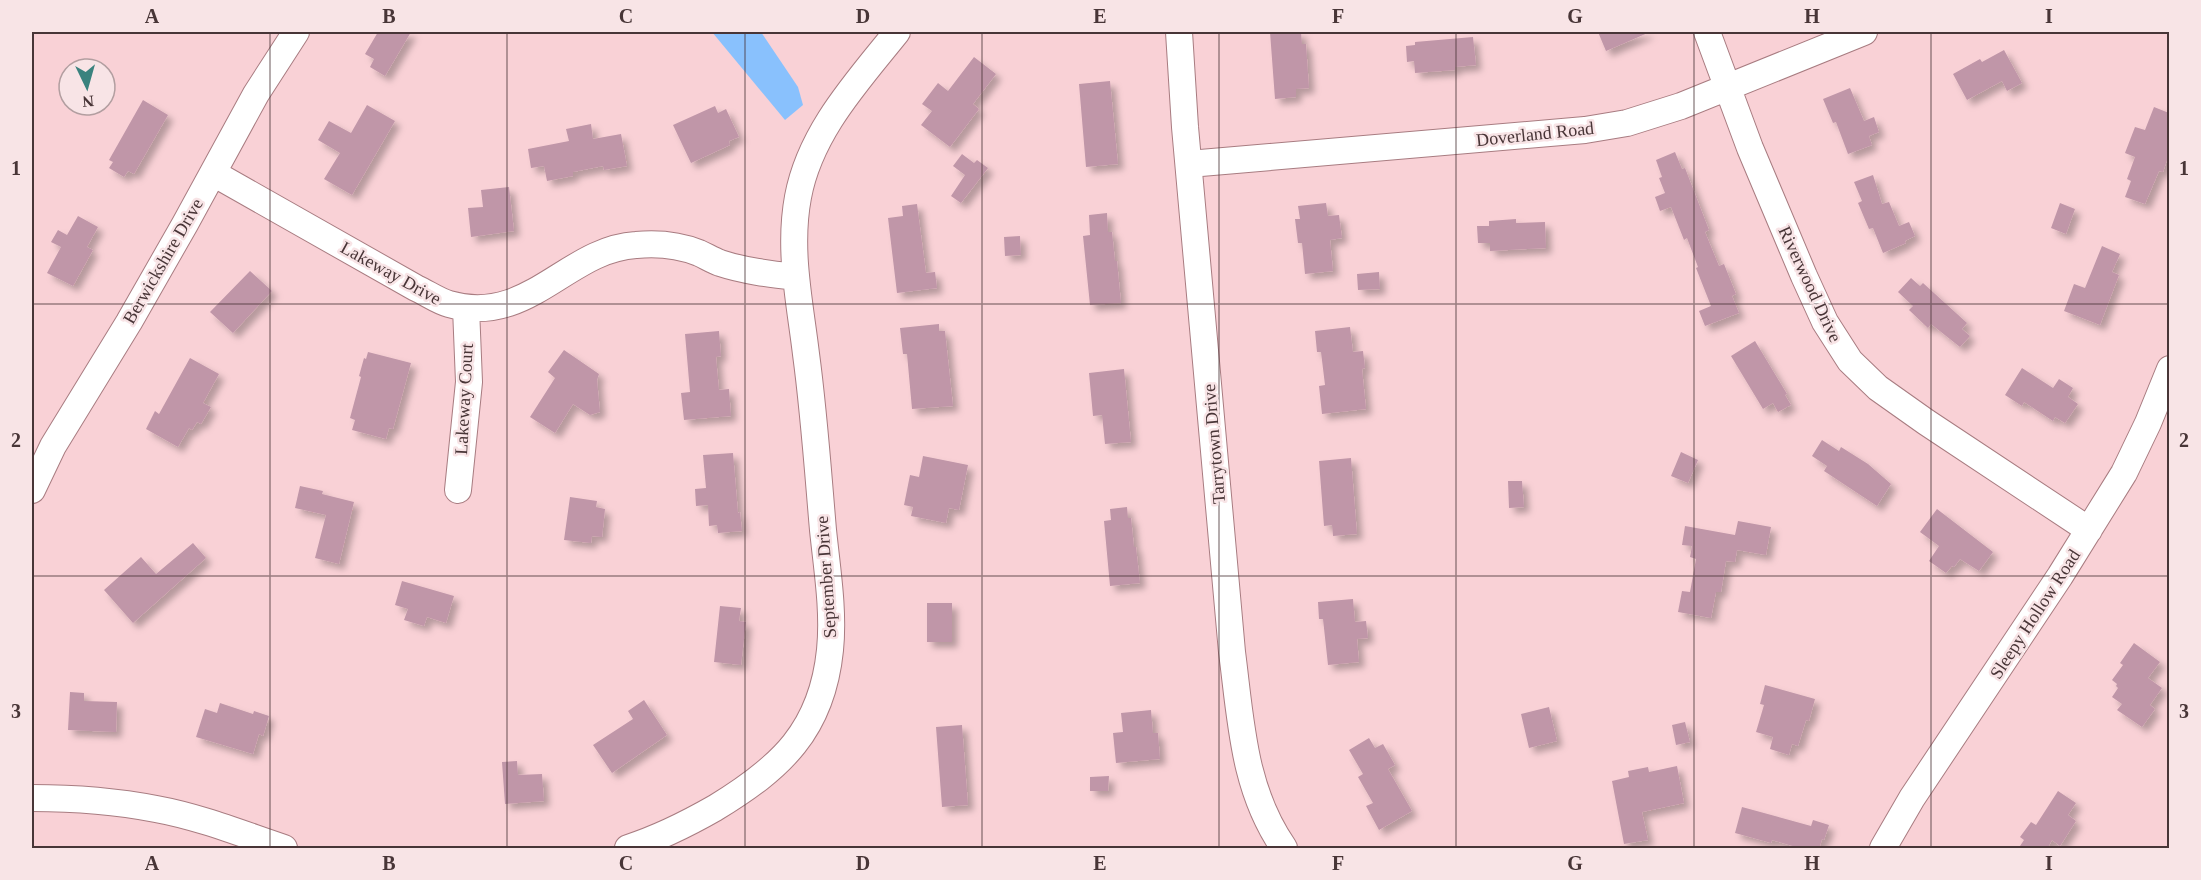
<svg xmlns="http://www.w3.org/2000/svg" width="2201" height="880" font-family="Georgia,serif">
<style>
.water{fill:#89c1fd}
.building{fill:#c096a8;filter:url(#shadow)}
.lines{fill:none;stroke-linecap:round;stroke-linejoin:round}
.minor-casing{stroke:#a87c81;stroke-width:28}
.minor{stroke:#fff;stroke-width:26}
.grid{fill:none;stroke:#483537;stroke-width:1.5;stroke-opacity:0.55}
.labels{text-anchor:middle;stroke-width:5;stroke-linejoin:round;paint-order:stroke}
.street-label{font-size:18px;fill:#483537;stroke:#f8e4e6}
.neatline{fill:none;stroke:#483537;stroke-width:2}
.grid-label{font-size:20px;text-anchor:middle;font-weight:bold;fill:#483537}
</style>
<defs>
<filter id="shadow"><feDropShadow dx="5.5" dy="5.5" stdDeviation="3" flood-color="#0004"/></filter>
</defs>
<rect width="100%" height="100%" fill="#f9d1d6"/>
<path class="water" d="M712 32H761L798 87 803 105 785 120Z"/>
<path class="building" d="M378 32H411L385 76 370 67 374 59 365 54Z
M1270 32H1301L1302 44H1306L1309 88 1296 89V97L1275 99Z
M1598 32H1650L1606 51Z
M1473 37 1476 65 1455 67V70L1415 73 1414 61 1407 62 1406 46 1415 45V42Z
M2004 50 2022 83 2007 91 2002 81 1967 100 1953 74 1980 59 1982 62Z
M974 57 996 74 973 104 979 109 950 147 921 125 932 111 922 104 938 83 948 91Z
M1110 81 1118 164 1086 167 1079 84Z
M1850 88 1864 121 1874 117 1879 132 1869 136 1872 145 1848 154 1836 122 1833 123 1823 99Z
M143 100 168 115 134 174 128 171 124 177 109 168 113 162 109 160Z
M367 105 395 121 352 195 324 179 340 153 318 140 329 121 351 133Z
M715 106 718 113 726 109 739 137 729 141 730 145 691 163 673 125Z
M2154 107 2169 113V154L2163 172 2159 171 2145 204 2125 197 2131 181 2127 179 2135 157 2125 153 2135 127 2145 130Z
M591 124 593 139 621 134 627 166 604 170 603 166 573 172V176L547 181 544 166 531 168 528 149 569 141 566 129Z
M1675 152 1682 169 1685 168 1709 230 1705 232 1719 266 1724 264 1736 294 1732 296 1739 313 1705 326 1699 311 1711 306 1696 268 1698 267 1687 238 1684 240 1671 207 1660 211 1655 197 1665 193 1659 178 1662 177 1656 160Z
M962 154 974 163 977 160 988 168 961 203 951 196 965 175 953 166Z
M1873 175 1882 204 1889 202 1899 226 1909 222 1915 236 1905 241 1906 243 1883 253 1873 228 1869 229 1858 203 1862 201 1854 182Z
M509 187 514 231 471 237 468 208 483 207 481 190Z
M1326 203 1328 216 1339 215 1342 238 1330 240 1333 271 1305 274 1302 243H1298L1295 219H1300L1298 206Z
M2060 203 2075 209 2066 234 2051 228Z
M917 204 926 273 935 272 937 288 897 293 888 218 903 216 902 206Z
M1107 213 1108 232H1112L1115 261H1117L1121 303 1090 305 1083 236 1090 235 1089 215Z
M78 216 98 227 87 247 93 250 73 286 47 273 61 247 51 242 58 230 67 235Z
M1516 219V223L1545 222 1546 248 1490 251V243H1478L1477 226H1489V221Z
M1020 236 1021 255 1005 256 1004 237Z
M2102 246 2120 254 2112 272 2119 275 2100 325 2064 311 2074 284 2085 288Z
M250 271 272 291 233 333 210 312Z
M1379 272 1380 289 1358 290 1357 274Z
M1911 278 1920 286 1923 283 1967 323 1962 329 1970 336 1960 347 1931 324 1928 328 1909 310 1913 306 1898 292Z
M939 324V331H945L953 406 912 409 907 354H903L900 328Z
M1350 327 1353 352 1363 351 1365 368 1362 369 1366 409 1322 414 1319 386 1325 385 1321 352H1317L1315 331Z
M719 331 721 356 716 357 719 390 729 389 731 416 684 420 681 393 690 392 685 334Z
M1755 341 1787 394 1785 395 1791 405 1778 412 1773 403 1763 409 1731 356Z
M564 350 599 374 597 380 600 412 590 415 573 404 555 433 530 417 555 378 548 372Z
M368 352 411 363 393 429 389 428 386 439 352 430 355 420 350 418 361 377 359 376 364 358 366 359Z
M190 358 219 374 203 403 211 407 201 424 197 422 192 430 189 428 178 447 146 429 155 411 159 414Z
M2022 368 2053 388 2059 379 2073 388 2068 397 2078 404 2065 423 2055 417 2053 421 2024 402 2022 406 2005 395Z
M1124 369 1131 442 1105 444 1102 415 1093 416 1089 373Z
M1822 440 1839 451 1841 447 1868 464 1891 484 1877 506 1824 471 1827 466 1812 456Z
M1681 452 1698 460 1688 483 1671 476Z
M733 453 738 513 740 512 742 531 718 533 717 525 709 526 708 505 696 506 695 489 706 488 703 455Z
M923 456 968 465 959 510 949 508 946 523 911 516 913 507 904 505 910 475 919 477Z
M1351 458 1357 534 1333 536 1332 525 1324 526 1319 461Z
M1508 481H1522L1524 507 1509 508Z
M300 486 323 491 322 494 354 502 339 564 315 558 326 515 295 508Z
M570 497 597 501 596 507 605 509 602 537 592 536 591 543 564 540Z
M1127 507 1128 518H1131L1134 547H1136L1140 583 1110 586 1104 521 1111 520 1110 509Z
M1937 509 1993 552 1979 571 1960 559 1954 567 1952 566 1946 573 1929 561 1939 546 1920 532Z
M1738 521 1771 527 1766 555 1737 550 1735 562 1726 561 1721 592H1716L1711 618 1678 612 1682 591 1690 592 1696 559 1690 557 1692 546 1682 545 1685 526 1735 535Z
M193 543 206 558 133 623 104 590 141 557 156 574Z
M402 581 454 596 446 623 427 617 424 626 404 620 408 609 395 605Z
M1353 599 1355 622 1366 621 1368 638 1357 639 1359 662 1328 665 1323 619H1319L1318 602Z
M927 603H952V642H927Z
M720 606 741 608 739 621 746 622 741 665 714 662Z
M2134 643 2160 662 2148 678 2162 688 2150 705 2155 709 2142 727 2117 710 2122 704 2112 697 2118 688 2116 686 2117 684 2112 680 2123 665 2120 663Z
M1765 685 1815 699 1809 721 1806 720 1798 746 1792 744 1789 755 1770 749 1773 737 1756 732 1764 705 1760 704Z
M70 692 84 693V701L117 702 116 732 68 730Z
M644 700 667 735 612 773 593 745 633 719 628 711Z
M220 703 253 714 254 711 269 716 263 736 259 734 253 754 196 737 205 709 217 713Z
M1549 707 1557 741 1529 748 1521 714Z
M1151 710 1153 733H1158L1160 759 1116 763 1113 733 1123 732 1121 713Z
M1685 722 1690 742 1676 745 1672 725Z
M962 725 968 805 942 807 936 727Z
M1369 738 1375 748 1383 744 1395 765 1388 769 1412 811 1379 830 1366 806 1373 803 1358 777 1363 774 1349 750Z
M517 761 518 775 542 774 544 801 505 804 502 762Z
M1677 766 1684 803 1642 812 1648 840 1624 844 1612 781 1629 777 1628 771 1648 767 1649 772Z
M1109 776 1108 791H1090V777Z
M2058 791 2076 803 2068 815 2076 821 2060 846 2052 840 2047 849H2018L2024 840 2020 837 2031 822 2036 825Z
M1742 807 1811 826 1813 820 1829 825 1824 840 1822 839 1819 849H1803L1772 840 1771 843 1735 833Z"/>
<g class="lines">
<g class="minor-casing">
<path id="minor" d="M1179 32 1185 127 1232 652C1241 721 1243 789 1284 848
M1707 32 1750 148 1804 276 1825 322 1850 361 1878 388 1926 422 2089 530
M1189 164 1585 130 1627 123 1681 106 1864 32
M213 173 416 288C427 293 438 301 449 304 528 327 567 249 636 245 657 243 679 245 699 253 706 256 712 260 720 263 744 271 770 274 796 277
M32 490 53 446 129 322 185 224 256 94 296 32
M458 490 469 382 466 308
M32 798C73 798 115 801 156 809 200 817 242 834 284 848
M628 848C659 838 687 824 715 808 781 768 822 730 830 650 834 611 827 569 823 530 818 472 814 413 806 354 800 303 788 250 798 197 810 132 857 82 897 32
M1883 848 1912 798 2060 576 2124 473 2148 423 2170 369"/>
</g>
<use href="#minor" class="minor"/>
</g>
<path class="grid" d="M270 32V848M507 32V848M745 32V848M982 32V848M1219 32V848M1456 32V848M1694 32V848M1931 32V848M32 304H2170M32 576H2170"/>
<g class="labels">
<g class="street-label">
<text transform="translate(1535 134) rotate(-6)" y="6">Doverland Road</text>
<text transform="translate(163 261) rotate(-60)" y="6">Berwickshire Drive</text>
<text transform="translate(391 273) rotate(29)" y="6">Lakeway Drive</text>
<text transform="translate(1810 284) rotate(65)" y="6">Riverwood Drive</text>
<text transform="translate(464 399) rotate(-87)" y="6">Lakeway Court</text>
<text transform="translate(1214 444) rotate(-95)" y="6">Tarrytown Drive</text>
<text transform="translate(826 577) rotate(-94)" y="6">September Drive</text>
<text transform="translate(2035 614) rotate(-57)" y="6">Sleepy Hollow Road</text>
</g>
</g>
<rect width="2201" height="880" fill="none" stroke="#f8e4e6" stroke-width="66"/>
<g transform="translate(87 87) rotate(175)"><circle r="28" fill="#f8e4e6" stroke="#b29ea0" stroke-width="1.5"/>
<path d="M0-4.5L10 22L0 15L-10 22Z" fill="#3a827e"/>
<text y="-9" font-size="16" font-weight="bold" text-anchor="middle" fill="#483537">N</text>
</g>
<rect x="33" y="33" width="2135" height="814" class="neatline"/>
<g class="grid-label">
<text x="152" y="23">A</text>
<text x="389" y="23">B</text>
<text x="626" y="23">C</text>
<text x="863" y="23">D</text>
<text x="1100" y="23">E</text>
<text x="1338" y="23">F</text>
<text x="1575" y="23">G</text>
<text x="1812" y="23">H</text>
<text x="2049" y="23">I</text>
<text x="16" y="175">1</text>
<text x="2184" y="175">1</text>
<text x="16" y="447">2</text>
<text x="2184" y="447">2</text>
<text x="16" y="718">3</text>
<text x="2184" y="718">3</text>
<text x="152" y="870">A</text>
<text x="389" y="870">B</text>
<text x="626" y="870">C</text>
<text x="863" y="870">D</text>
<text x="1100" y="870">E</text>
<text x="1338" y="870">F</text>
<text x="1575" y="870">G</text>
<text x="1812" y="870">H</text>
<text x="2049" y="870">I</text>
</g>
</svg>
